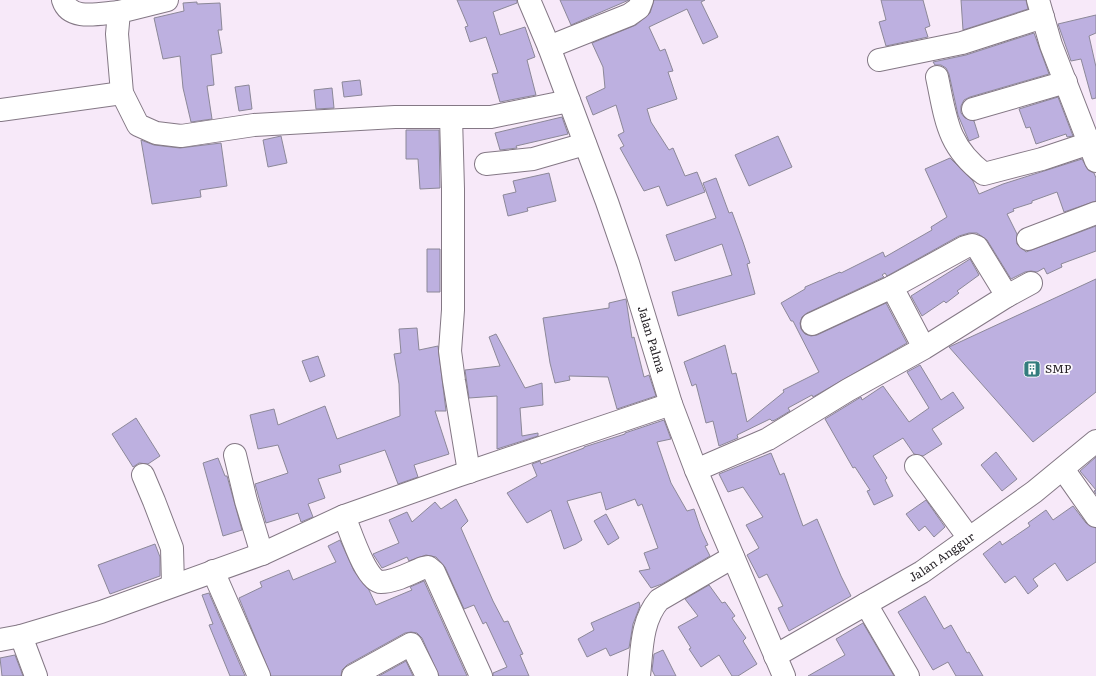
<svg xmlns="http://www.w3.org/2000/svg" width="1096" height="676" font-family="Literata,serif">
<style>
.building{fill:#bdb0e0;stroke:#8c8898}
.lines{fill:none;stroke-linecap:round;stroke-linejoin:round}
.minor-casing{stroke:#847885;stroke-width:24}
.minor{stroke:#fff;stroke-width:22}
.labels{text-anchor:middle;stroke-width:3.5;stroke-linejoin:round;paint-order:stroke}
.street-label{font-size:12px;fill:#272328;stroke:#fdfafe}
.poi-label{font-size:12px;fill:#272328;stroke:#fdfafe;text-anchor:start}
</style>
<rect width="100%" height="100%" fill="#f7e9f9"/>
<path class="building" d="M457 0H517V3L493 12 500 35 525 27 535 57 527 60 536 95 500 102 492 74 498 73 486 37 470 42 465 27 468 26Z
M560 0H629L571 25Z
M654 0H705L701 2 718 37 703 44 687 9 649 27 660 51 665 49 673 71 668 72 677 99 647 109 651 122 669 150 673 148 685 176 697 172 705 192 667 206 659 186 644 191 620 148 624 146 618 135 624 132 616 105 593 115 586 97 605 88 603 67 592 43 636 25 650 13Z
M881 0H923L930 26 925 28 928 37 886 46 879 22 886 20Z
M961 0H1026L1028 9 963 30Z
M197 2V4L220 3 222 30H218L222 53 211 55 214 85 207 86 212 119 191 122 183 88 180 56 163 59 154 18 184 11 183 3Z
M1096 15V33L1089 36 1096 67V98L1092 99 1081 59 1071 61 1058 24Z
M1034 33 1049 74 970 97 964 100 961 106V113L965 118 974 121 979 137 969 141 958 115 949 74 946 68 941 65H935L933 62 966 55Z
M360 80 362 95 344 97 342 82Z
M249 85 252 109 239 111 235 87Z
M332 88 334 108 316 109 314 90Z
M1058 97 1073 136 1067 137 1066 134 1036 144 1030 127 1026 128 1019 109Z
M562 117 568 134 516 146 517 148 500 150 495 133Z
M406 130H439L440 188 420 189 418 159H406Z
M281 136 287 163 268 167 263 140Z
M778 136 792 167 749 186 735 155Z
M141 140 154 145 180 148 221 143 227 186 200 190 201 197 152 204Z
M950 158 973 181 979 194 1003 184 1082 159 1088 170 1094 173 1096 178V201L1064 212 1057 192 1032 201V203L1013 209 1014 211 1007 214 1017 234V244L1026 252 1096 226V251L1061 264 1062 267 1047 274 1044 268 1037 272 1031 271 1025 272 1011 279 987 240 977 233H969L959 236 887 276 885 273 882 275 884 277 807 313 802 317 800 323 801 329 805 334 811 336 817 335 886 303 907 343 813 397 812 395 788 408 790 411 775 420 772 421 770 419 737 435 738 438 719 446 713 421 706 423 696 384 692 386 684 362 725 345 732 374 736 373 747 422 784 392 783 390 819 372 793 321H791L781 303 805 289V287L840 272 841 273 883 252 885 257 932 230 931 227 947 217 925 169Z
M549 173 556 201 527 208 528 211 508 216 503 195 516 192 513 181Z
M716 178 729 213 732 212 743 242 750 263 747 264 755 294 678 316 672 292 732 275 722 244 675 261 666 235 716 218 703 183Z
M427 249H440V292H427Z
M970 259 979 275 957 291 959 293 946 303 944 301 922 316 911 296Z
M1096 279V392L1033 442 949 347Z
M626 299 632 338 634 337 644 377 649 375 656 396 617 409 608 377 569 376 570 380 555 383 550 363 543 318 609 308V303Z
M417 328 419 350 438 346 446 411H435L449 454 414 465 418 477 398 484 385 450 339 465 341 472 318 479 325 498 308 504 313 517 301 522 298 513 266 523 255 484 288 473 278 445 258 449 250 415 274 409 278 425 325 406 337 439 400 416 399 384 394 354 401 353 399 329Z
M496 334 525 388 542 383 543 405 520 408 522 436 538 433V436L497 449V396L469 398 465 370 500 366 489 337Z
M318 356 325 376 310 382 302 361Z
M920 365 941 400 953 392 964 408 932 429 942 444 923 456 914 454 903 438 873 456 887 478 885 480 893 496 874 505 867 491 870 490 855 467 853 468 825 419 861 397 862 400 883 386 909 422 929 408 907 372Z
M136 418 160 456 148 464 139 463 133 467 112 434Z
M664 420 671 439 657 442 671 483 687 511 694 509 701 530 708 545 705 546 710 556 662 584 651 588 639 571 650 569 644 553 658 548 642 504 638 506 635 499 606 510 601 492 567 501 582 540 576 544 564 549 551 510 527 523 507 493 537 476 532 464 540 461 541 464 584 448V447L625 434V433Z
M996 452 1017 479 1002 491 981 465Z
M771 453 780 475 784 473 803 526 817 519 841 576 851 596 789 631 778 608 783 606 767 574 759 578 747 555 759 548 746 525 763 517 743 487 728 492 719 474Z
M1096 457V494L1094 491 1096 490 1080 471Z
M218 458 225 476H227L242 530 223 536 203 463Z
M456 499 468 521 461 528 493 601 504 622 508 621 516 639 523 654 520 655 529 676H493V673L507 667 486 622 483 624 474 605 464 609 445 567 436 557 426 555 409 561 407 557 382 568 373 554 399 543 389 520 407 512 412 522 435 502 441 509Z
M926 500 945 527 934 537 925 526 919 531 906 514Z
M1073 506 1086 523 1096 528V562L1067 581 1055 563 1033 579 1038 586 1028 594 1015 576 1005 583 983 554 1000 541 1002 545 1030 526 1028 523 1046 510 1053 520Z
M606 514 619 538 608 545 594 521Z
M340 540 354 571 369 590 376 605 412 590 410 587 424 581 467 676H439L422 638 417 633 411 632 405 633 347 665 342 670 341 676H271L239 598 262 587 260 582 289 570 293 580 336 562 328 546Z
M155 544 160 557V576L110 594 98 565Z
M709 585 722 603 725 602 735 616 732 618 746 638 743 641 757 664 738 676H732L719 655 701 667 689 649 691 648 678 627 698 616 685 599Z
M209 593 245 676H230L209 625 213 624 202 595Z
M925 596 944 629 951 625 967 653 969 652 983 676H956L948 662 933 670 898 612Z
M639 602 640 606 633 624 629 648 610 656 606 648 587 657 578 639 594 630 591 623Z
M863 623 894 676H808L845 655 836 639Z
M663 650 676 676H655L652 670 654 654Z
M15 655 23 676H2L0 658Z
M406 661 413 676H379Z"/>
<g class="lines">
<g class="minor-casing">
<g id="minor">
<path d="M63 0C70 22 101 13 119 12"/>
<path d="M167 0 119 12 117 34 122 93 138 125 156 133 181 136 254 125 395 117H491L569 101"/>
<path id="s1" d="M529 0 549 47 607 202 628 263 671 404 696 470 784 676"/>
<path d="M1038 0 1051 45 1096 161"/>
<path d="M549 47 629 15 639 8 642 0"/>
<path d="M879 60 962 43 1043 17"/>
<path d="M937 77C946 119 947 146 984 174L1042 159 1096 141"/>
<path d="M973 109 1066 82"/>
<path d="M0 110 122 93"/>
<path d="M451 117 453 189V310L450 351 454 381 469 472"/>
<path d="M486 164 533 159 585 144"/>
<path d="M1028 239 1096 213"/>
<path d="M1007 296 1031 283"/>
<path d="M812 324 892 287"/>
<path d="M235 455 246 501 262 554"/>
<path d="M916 466 969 538"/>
<path d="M1063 469 1096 516"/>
<path d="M696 470 768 439 848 390 924 348 892 287 965 247 972 245 977 247 1007 296 924 348"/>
<path d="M143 475 154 501 172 548 173 585"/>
<path d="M344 516C350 530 366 582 381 582 395 582 410 573 423 568L428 567 434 572 481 676"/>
<path d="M213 571 259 676"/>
<path d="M866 604 908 676"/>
<path d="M21 636 36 676"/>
<path d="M0 640 21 636 101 612 262 554 344 516 457 476 671 404"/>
<path id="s2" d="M775 656 922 572 1034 492 1096 441"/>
<path d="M353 676 411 644 427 676"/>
<path d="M639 676C642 650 641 621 659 600L733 557"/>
</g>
</g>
<use href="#minor" class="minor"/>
</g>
<defs>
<g id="building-square" transform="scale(0.9)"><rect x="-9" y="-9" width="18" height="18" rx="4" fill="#337c7d" stroke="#fdfafe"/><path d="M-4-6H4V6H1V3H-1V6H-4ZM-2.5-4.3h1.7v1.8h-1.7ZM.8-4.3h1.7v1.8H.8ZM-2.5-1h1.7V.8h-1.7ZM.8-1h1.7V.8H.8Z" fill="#fff"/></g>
</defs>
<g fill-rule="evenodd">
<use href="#building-square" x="1032" y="369"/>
</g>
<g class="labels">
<g class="street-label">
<text dy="4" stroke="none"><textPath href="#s1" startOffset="361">Jalan Palma</textPath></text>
<text dy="4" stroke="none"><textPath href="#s2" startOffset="194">Jalan Anggur</textPath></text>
</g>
<g class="poi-label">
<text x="1045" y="373">SMP</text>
</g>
</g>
</svg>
